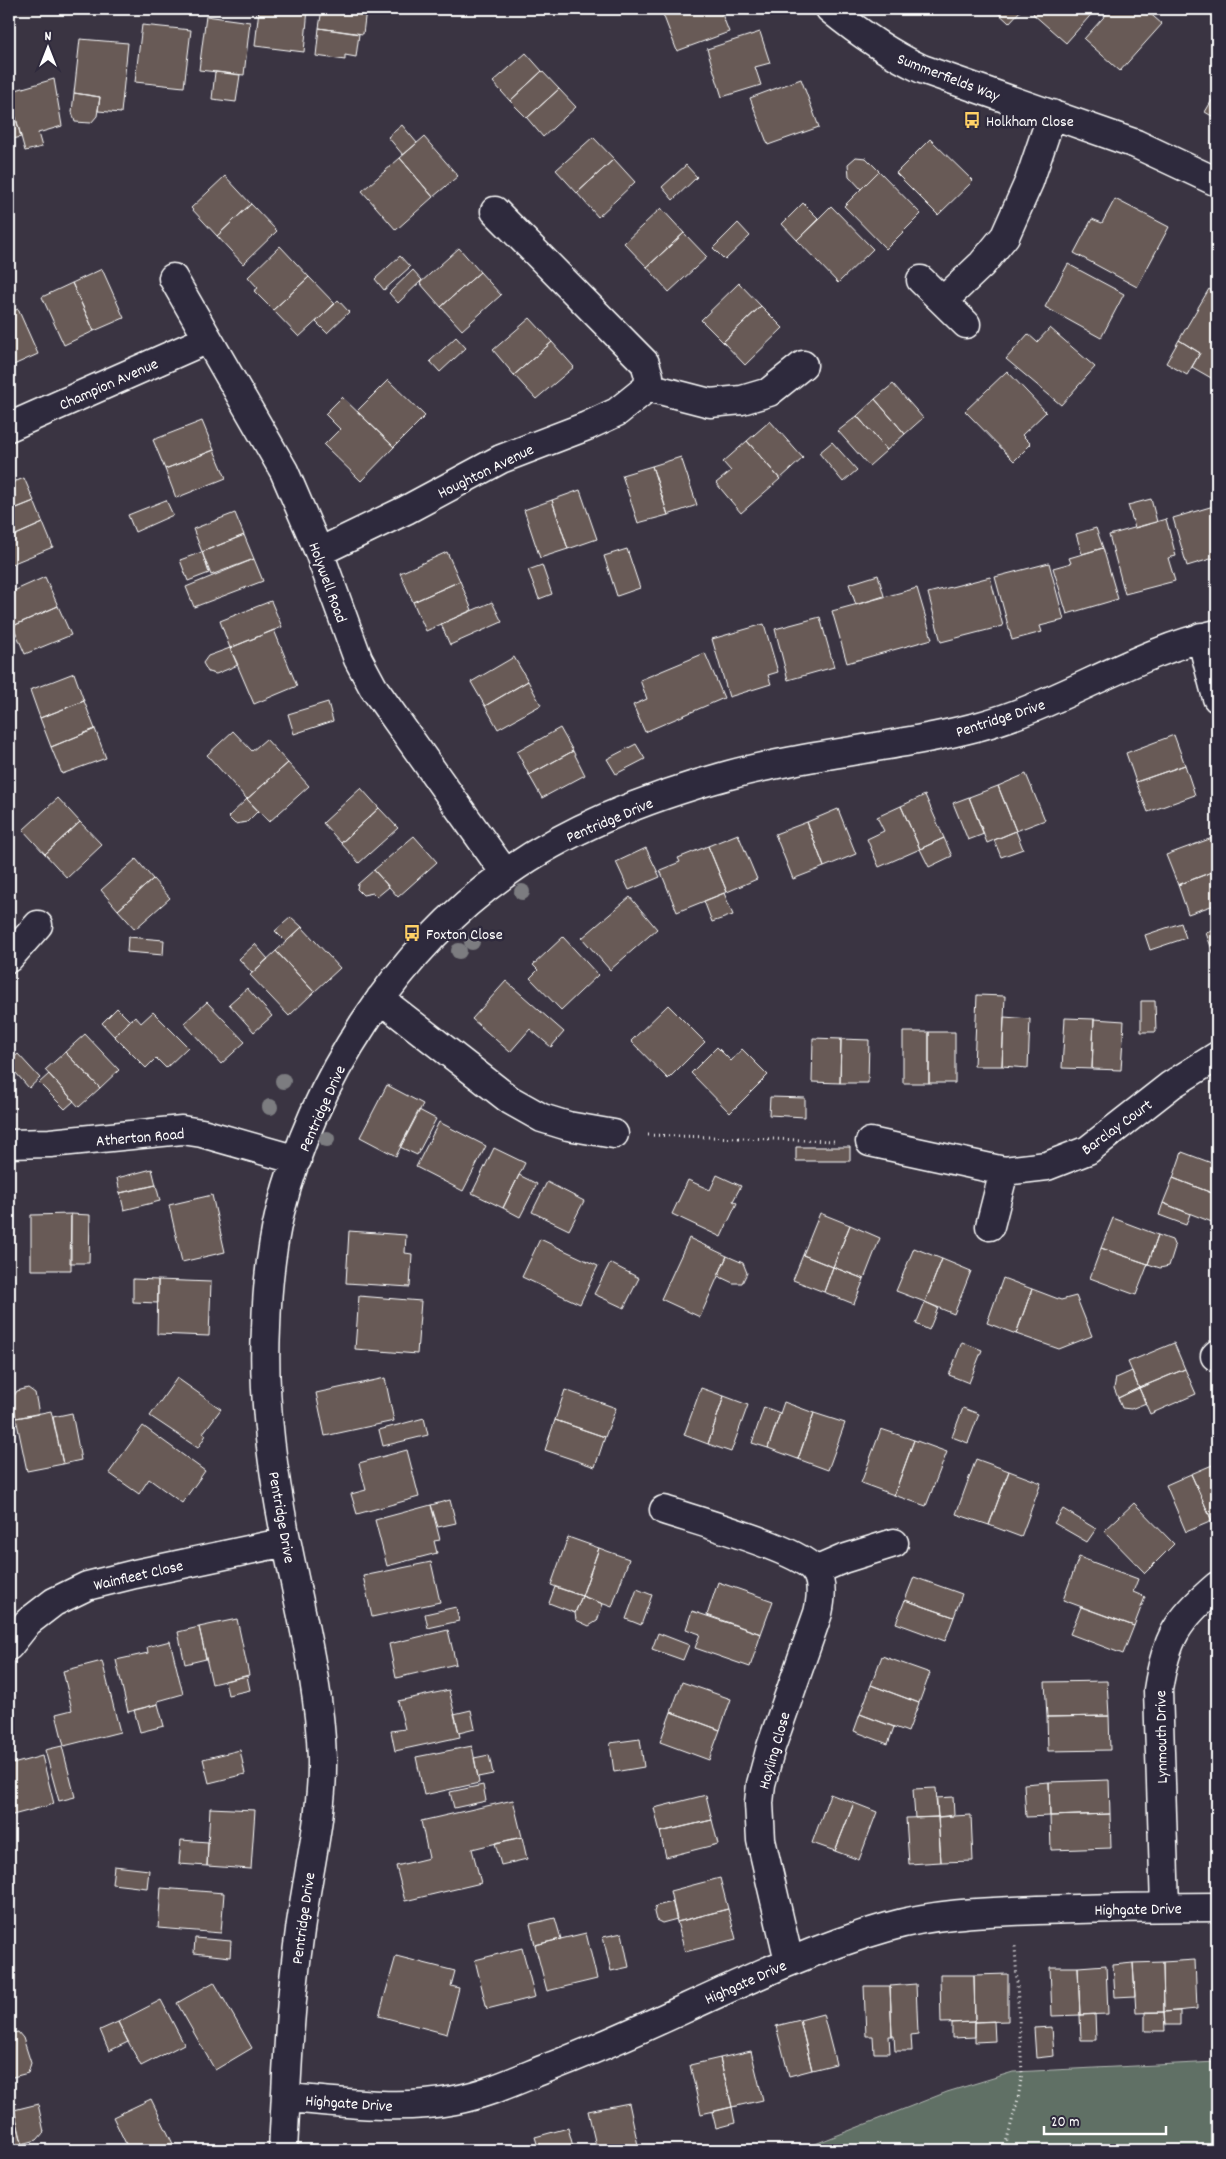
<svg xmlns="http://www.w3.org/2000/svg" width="1226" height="2159" font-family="Dekko,sans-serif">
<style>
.green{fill:#606f65;stroke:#b0b7b2}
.building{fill:#675a56;stroke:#fff}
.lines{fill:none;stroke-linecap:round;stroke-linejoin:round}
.minor-casing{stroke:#fff;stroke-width:31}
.path{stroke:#fff;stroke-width:3;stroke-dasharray:1 4;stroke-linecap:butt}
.minor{stroke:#2f2a3d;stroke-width:28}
.tree{fill:#7b7c80}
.labels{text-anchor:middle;stroke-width:5;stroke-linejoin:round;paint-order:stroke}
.street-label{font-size:16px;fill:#fff;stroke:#2f2a3d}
.poi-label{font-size:16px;fill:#fff;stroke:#2f2a3d;text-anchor:start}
</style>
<rect width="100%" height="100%" fill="#3a3442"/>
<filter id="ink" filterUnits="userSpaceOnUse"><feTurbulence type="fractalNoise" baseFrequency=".02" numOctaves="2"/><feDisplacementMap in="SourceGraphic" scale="10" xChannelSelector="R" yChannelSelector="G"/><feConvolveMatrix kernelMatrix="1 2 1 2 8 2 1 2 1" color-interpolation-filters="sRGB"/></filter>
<g filter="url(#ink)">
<path class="green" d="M1217 2062V2150H800L947 2092 1013 2072Z"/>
<path class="building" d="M259 9H308L304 52 255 46Z
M322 9H366L363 34 319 28Z
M661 9H720L729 32 677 51Z
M994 9H1022L1009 23Z
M1037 9H1096L1066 43 1033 14Z
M1111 9H1145L1162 24 1120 71 1084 39Z
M206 16 250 22 244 75 199 70Z
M142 25 191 30 184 87 135 82Z
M319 28 359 34 356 57 345 55V60L316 56Z
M760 32 770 63 755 67 761 85 722 97 707 49Z
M80 39 128 43 121 113 98 111 100 97 74 93Z
M526 53 542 71 510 101 493 82Z
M542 71 559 89 527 118 510 101Z
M215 72 240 75 236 102 212 99Z
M54 79 62 126 38 133 42 147 25 151 9 92Z
M801 79 819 127 768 145 750 98Z
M559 89 576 107 543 137 527 118Z
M1217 92V119L1205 112Z
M74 93 100 97 97 116 91 123 75 122 72 112Z
M9 94 21 137 9 140Z
M402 125 417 143 403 155 388 137Z
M424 137 458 176 433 197 400 158Z
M593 137 614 159 577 193 556 170Z
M930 139 973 181 938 215 896 173Z
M856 157 866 158 879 171 861 189 849 176 848 164Z
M400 158 433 197 396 230 362 191Z
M614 159 635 182 598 217 577 193Z
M686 165 697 177 673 200 662 187Z
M879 171 921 214 886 249 844 206Z
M225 176 251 204 217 236 191 208Z
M1115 199 1169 227 1137 287 1074 253 1092 219 1102 223Z
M803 203 819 219 797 240 782 224Z
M251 204 277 231 243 264 217 236Z
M831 206 873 249 838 283 797 240Z
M661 208 684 233 647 267 624 243Z
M738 223 750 236 725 260 713 248Z
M684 233 707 257 669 292 647 267Z
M280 246 309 277 273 310 254 291 258 288 248 277Z
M459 248 480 272 441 307 420 283Z
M400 256 410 267 384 290 375 279Z
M1068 264 1124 294 1101 338 1045 307Z
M102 269 124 318 94 331 72 283Z
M413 270 422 280 398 303 389 293Z
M480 272 501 295 462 330 441 307Z
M309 277 335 304 299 337 273 310Z
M72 283 94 331 64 345 42 297Z
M739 283 761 306 723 342 701 320Z
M1209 289 1217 294V371L1213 379 1192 367 1200 353 1179 340Z
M338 300 349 312 327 333 316 322Z
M761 306 783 328 745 365 723 342Z
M18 309 38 354 9 367V313Z
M530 318 552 342 514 375 493 350Z
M1050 328 1095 367 1061 405 1006 359 1028 334 1037 342Z
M456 337 466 348 440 372 430 361Z
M1179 340 1200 353 1187 375 1166 363Z
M552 342 574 367 536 399 514 375Z
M1007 371 1046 412 1022 435 1031 444 1014 461 965 411Z
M388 380 425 416 394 447 357 411Z
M893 384 923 418 905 434 875 399Z
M342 397 394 447 361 481 324 445 340 429 325 414Z
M875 399 905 434 887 450 857 416Z
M857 416 887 450 869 466 838 431Z
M202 421 214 450 165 469 153 440Z
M770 421 803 458 780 479 747 441Z
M747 441 780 479 741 513 716 483 731 471 723 462Z
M832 442 857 470 843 482 819 453Z
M214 450 226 478 176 498 165 469Z
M681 457 697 505 668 515 652 466Z
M652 466 668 515 638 523 622 475Z
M24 478 34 501 9 511V484Z
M580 490 597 539 568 549 552 500Z
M1151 499 1157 522 1135 528 1128 505Z
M166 500 173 515 135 532 128 515Z
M552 500 568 549 540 558 524 510Z
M34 501 43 523 9 538V511Z
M1217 505V557L1187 566 1173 518Z
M235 513 244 535 202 552 193 529Z
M1166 519 1176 556 1168 558 1175 581 1125 594 1109 535Z
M43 523 53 547 9 565V538Z
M1096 528 1103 548 1082 554 1076 534Z
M244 535 254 559 211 575 202 552Z
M1103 548 1118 599 1067 614 1053 568 1071 563 1069 558Z
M627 549 640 588 617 596 604 556Z
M202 552 209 573 188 581 180 560Z
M447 552 460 581 413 602 400 573Z
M254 559 263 581 194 607 186 587Z
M1049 563 1064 620 1040 626 1042 632 1012 640 995 577Z
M542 565 552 594 539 599 528 570Z
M878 575 884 596 856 605 849 584Z
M45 577 58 606 13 626 9 617V593Z
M990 577 1003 626 941 642 928 593Z
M460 581 472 610 426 631 413 602Z
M917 588 932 639 847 663 832 611Z
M271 601 282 627 230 648 220 621Z
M492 602 502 622 450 645 441 624Z
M58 606 71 635 25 654 13 626Z
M820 617 834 667 788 680 775 629Z
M764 624 778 672 768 675 771 684 729 697 712 639Z
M274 630 297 686 254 704 230 648Z
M230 648 238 665 216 674 208 672 203 663 208 656Z
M705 653 724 698 645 732 633 705 647 699 640 680Z
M514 657 528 681 485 706 471 682Z
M74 673 84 701 40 718 30 690Z
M528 681 541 705 498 729 485 706Z
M84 701 95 729 51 747 40 718Z
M328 702 333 721 294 734 288 714Z
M560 728 573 751 529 775 517 752Z
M95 729 106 758 62 774 51 747Z
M233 731 252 751 266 739 288 763 247 799 207 755Z
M1174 735 1185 765 1136 782 1126 753Z
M636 744 645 759 616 774 607 759Z
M573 751 585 775 542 798 529 775Z
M288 763 309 786 269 822 247 799Z
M1185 765 1195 795 1148 812 1136 782Z
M1026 774 1045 820 1016 831 998 786Z
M998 786 1016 831 987 843 969 797Z
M361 788 379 808 341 843 323 823Z
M925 795 944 838 920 849 901 806Z
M969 797 984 834 968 840 953 803Z
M58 798 80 822 45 854 23 830Z
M247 799 258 811 247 822 235 824 228 817Z
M901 806 920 849 879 867 867 839 884 831 877 817Z
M379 808 398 828 359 863 341 843Z
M838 809 856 854 824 867 807 822Z
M80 822 102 845 67 878 45 854Z
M807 822 824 867 793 879 775 834Z
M1016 831 1023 849 1001 857 994 840Z
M738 834 757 879 727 892 708 846Z
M414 836 437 862 398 897 374 870Z
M1215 837 1217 844V870L1178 885 1166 855Z
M944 838 952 856 929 867 920 849Z
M708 846 727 892 677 912 660 870 680 862 678 858Z
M646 848 660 877 629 890 616 862Z
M136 859 153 879 118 910 101 890Z
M374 870 389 887 377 897 373 893 363 895 357 889 358 884Z
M1217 870V904L1188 914 1178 885Z
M153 879 170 898 135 929 118 910Z
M724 893 733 915 712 922 704 901Z
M630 897 657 929 610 970 582 938Z
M291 917 302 927 286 942 275 931Z
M1181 923 1186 938 1150 950 1145 935Z
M302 927 340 968 314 992 276 951Z
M1217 929V963L1206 933Z
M128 937 164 940 163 955 127 952Z
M563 937 598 975 561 1010 530 978 538 970 533 965Z
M255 944 268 959 252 973 239 959Z
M276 951 314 992 289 1016 250 975Z
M506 981 564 1032 551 1047 530 1029 510 1052 472 1019Z
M247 988 272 1016 254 1032 229 1004Z
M977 995 1005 996 1002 1066H974Z
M1141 1001H1155L1156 1032H1141Z
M207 1002 245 1042 221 1064 184 1023Z
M668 1005 705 1042 668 1079 631 1041Z
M117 1008 130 1021 114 1036 102 1023Z
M153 1012 188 1047 166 1068 156 1058 146 1068 114 1036 135 1016 141 1023Z
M1004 1017 1030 1019 1028 1068 1002 1066Z
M1065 1018 1094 1019 1092 1069 1062 1068Z
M1094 1019 1124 1021 1121 1070 1092 1069Z
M903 1032H929V1083H903Z
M929 1032H955V1083H929Z
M85 1034 119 1070 100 1088 65 1052Z
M813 1038 841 1039 840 1083 812 1082Z
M841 1039 869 1040 868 1083H840Z
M717 1047 731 1061 742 1049 768 1075 730 1113 691 1073Z
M65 1052 100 1088 79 1107 45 1070Z
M18 1054 40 1078 29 1088 9 1065V1062Z
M49 1074 74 1101 65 1109 39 1083Z
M387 1085 423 1104 396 1156 360 1137Z
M770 1097 805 1098V1117L769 1115Z
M419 1110 436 1119 417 1155 400 1147Z
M439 1122 486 1146 463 1191 416 1167Z
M796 1147H850V1161H796Z
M494 1148 525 1163 503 1208 472 1193Z
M1182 1152 1217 1165V1195L1173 1178Z
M152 1169 156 1185 120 1193 117 1178Z
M519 1175 537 1184 520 1217 503 1208Z
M717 1175 741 1186 733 1201 737 1203 721 1237 672 1214 688 1180 710 1190Z
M1173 1178 1217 1195V1224L1163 1203Z
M547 1182 584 1201 569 1230 532 1212Z
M156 1185 160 1201 124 1210 120 1193Z
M212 1195 225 1252 182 1262 169 1205Z
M1163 1203 1190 1214 1186 1225 1159 1215Z
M9 1212H12L9 1271Z
M820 1213 850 1225 833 1267 803 1255Z
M71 1214 90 1215 89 1263H70Z
M71 1214V1270H31V1215Z
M1113 1218 1158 1235 1148 1264 1101 1248Z
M850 1225 880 1238 864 1279 833 1267Z
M349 1231 406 1235 405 1253 412 1254 410 1287 346 1283Z
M1158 1235 1172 1240 1175 1247 1169 1266 1160 1268 1148 1264Z
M689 1238 727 1256 700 1317 661 1299Z
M540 1239 598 1266 580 1304 522 1277Z
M914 1248 942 1259 925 1302 896 1291Z
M1101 1248 1148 1264 1136 1295 1090 1278Z
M803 1255 833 1267 824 1292 793 1280Z
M727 1256 743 1263 747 1273 742 1283H733L718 1276Z
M942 1259 971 1271 954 1314 925 1302Z
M610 1263 639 1278 624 1308 594 1294Z
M833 1267 864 1279 854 1304 824 1292Z
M1003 1278 1032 1289 1016 1334 987 1323Z
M133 1279 158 1280V1303L133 1302Z
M158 1280 211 1282 209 1336 157 1334Z
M1032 1289 1061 1300 1076 1296 1092 1336 1059 1349 1016 1334Z
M359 1296 421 1301 417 1354 355 1349Z
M925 1302 938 1308 929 1330 916 1324Z
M962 1342 982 1350 969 1383 949 1375Z
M1174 1343 1185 1369 1139 1388 1128 1362Z
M1185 1369 1196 1394 1150 1414 1139 1388Z
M1132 1371 1139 1388 1118 1398 1114 1388 1116 1378Z
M177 1378 221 1409 203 1433 206 1435 198 1448 150 1416Z
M385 1378 394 1421 325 1436 316 1393Z
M28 1388 35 1393 39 1414 16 1418 12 1399 17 1391Z
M701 1388 724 1396 708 1444 684 1435Z
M1139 1388 1146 1403 1131 1409 1122 1408 1118 1398Z
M565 1390 616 1408 605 1437 555 1420Z
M724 1396 748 1405 731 1452 708 1444Z
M784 1402 814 1413 798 1459 768 1448Z
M764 1407 780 1413 768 1448 752 1443Z
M963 1408 979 1414 968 1443 952 1437Z
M51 1411 63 1464 27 1471 16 1418Z
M72 1413 81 1460 63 1464 53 1417Z
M814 1413 845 1423 828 1470 798 1459Z
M424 1418 428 1435 383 1446 379 1430Z
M555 1420 605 1437 595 1467 545 1450Z
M143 1426 205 1471 182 1503 149 1479 139 1494 109 1473Z
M881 1429 914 1440 894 1495 861 1483Z
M914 1440 947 1452 926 1506 894 1495Z
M407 1450 419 1497 357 1514 351 1494 366 1490 359 1463Z
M976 1459 1009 1471 989 1525 956 1514Z
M1217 1463V1519L1212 1521 1191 1474Z
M1009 1471 1041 1483 1021 1537 989 1525Z
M1191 1474 1212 1521 1186 1532 1166 1485Z
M450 1500 456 1523 438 1527 431 1505Z
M1134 1503 1174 1544 1145 1573 1104 1531Z
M431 1505 440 1540 434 1541 437 1553 387 1566 375 1520Z
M1063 1509 1096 1529 1087 1542 1054 1523Z
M568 1537 599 1548 582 1596 551 1585Z
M599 1548 629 1559 612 1607 582 1596Z
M1079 1557 1138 1579 1133 1592 1145 1597 1134 1626 1063 1600Z
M431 1562 440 1602 372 1617 363 1576Z
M914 1577 962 1594 954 1617 905 1600Z
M718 1582 773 1601 761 1634 707 1615Z
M555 1587 582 1596 575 1613 549 1603Z
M637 1589 652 1595 641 1625 626 1619Z
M582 1596 603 1604 597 1621 589 1626 576 1620 575 1613Z
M905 1600 954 1617 945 1641 896 1623Z
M456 1607 459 1621 428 1628 425 1614Z
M1081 1607 1134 1626 1123 1654 1070 1634Z
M692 1611 761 1634 750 1667 695 1648 700 1634 686 1629Z
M237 1619 249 1675 212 1684 199 1627Z
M199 1627 206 1659 185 1664 178 1632Z
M448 1630 456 1664 396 1678 389 1644Z
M658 1633 689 1645 683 1660 652 1649Z
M170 1641 183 1694 158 1701V1704L128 1712 116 1660 148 1653 147 1647Z
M882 1656 930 1673 919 1703 871 1685Z
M102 1661 120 1732 64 1746 56 1714 72 1710 63 1671Z
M247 1676 250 1690 228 1695 225 1681Z
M1107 1681 1109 1716 1047 1717 1045 1682Z
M682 1682 731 1699 720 1730 671 1712Z
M871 1685 919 1703 908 1732 860 1714Z
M449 1690 460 1737 395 1751 391 1731 405 1729 398 1701Z
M158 1704 164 1726 140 1732 134 1710Z
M471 1710 475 1729 459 1733 454 1714Z
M671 1712 720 1730 709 1760 660 1742Z
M860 1714 894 1727 888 1744 854 1731Z
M1109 1716 1110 1750 1048 1751 1047 1717Z
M640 1739 644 1767 614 1772 610 1743Z
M62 1746 75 1797 59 1801 45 1750Z
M472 1746 479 1783 424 1795 416 1757Z
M240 1750 245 1774 209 1783 203 1759Z
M489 1755 493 1774 478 1777 474 1758Z
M42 1756 54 1804 9 1816V1765Z
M1109 1780 1110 1814 1050 1816 1049 1782Z
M1049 1782 1050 1816 1026 1817 1024 1784Z
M483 1785 486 1801 454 1808 450 1792Z
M936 1788 938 1817 915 1818 913 1789Z
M830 1794 854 1803 835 1851 812 1843Z
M706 1795 712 1820 660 1832 654 1808Z
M953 1797 954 1815 938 1817 936 1798Z
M513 1800 522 1837 472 1849 481 1883 405 1901 396 1866 429 1858 421 1821Z
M854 1803 877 1812 859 1860 835 1851Z
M210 1808 255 1810 251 1869 207 1866Z
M1110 1814 1111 1848 1051 1850 1050 1816Z
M971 1815 973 1861 941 1862 938 1817Z
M938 1817 941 1862 909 1864 906 1818Z
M712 1820 718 1844 666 1857 660 1832Z
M522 1837 527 1859 501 1865 495 1843Z
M181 1840 208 1842 207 1866 179 1864Z
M114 1866 149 1870 147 1888 112 1884Z
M720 1878 728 1909 677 1922 670 1891Z
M161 1888 224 1893 221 1933 158 1928Z
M673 1902 677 1919 662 1923 656 1920 654 1912 656 1906Z
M728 1909 736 1939 685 1952 677 1922Z
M555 1918 561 1939 535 1945 530 1924Z
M586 1933 597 1979 547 1991 535 1945Z
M622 1933 629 1967 611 1971 603 1937Z
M195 1938 231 1941 230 1957 194 1953Z
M522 1948 535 1997 487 2009 475 1960Z
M396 1956 455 1971 451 1986 459 1988 447 2034 379 2016Z
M1195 1960 1197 2009 1164 2012 1163 1962Z
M1163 1962 1164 2012 1136 2013 1133 1963Z
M1133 1963 1135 1996 1115 1997 1113 1965Z
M1106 1965 1108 2014 1080 2015 1078 1967Z
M1050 1967H1078L1080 2015 1052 2016Z
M1008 1974V2021L975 2022 974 1975Z
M940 1975H974L975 2022 941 2023Z
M214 1982 252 2048 215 2070 177 2003Z
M916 1984 918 2034 911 2035 912 2051H895L894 2036H892L890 1986Z
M864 1986H890L892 2036H889L890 2053H874L873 2036H866Z
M161 2000 184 2044 141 2066 118 2022Z
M1180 2011V2025H1165L1164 2012Z
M1145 2012H1164L1165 2031H1145Z
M823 2014 836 2064 812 2070 800 2020Z
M1095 2014 1096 2040H1081L1080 2015Z
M800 2020 812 2070 789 2076 776 2026Z
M994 2021 995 2041 975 2042V2022Z
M118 2022 128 2042 109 2051 100 2030Z
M975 2022V2037L952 2038V2023Z
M1052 2027 1054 2056 1036 2058 1034 2028Z
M18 2032 23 2038 31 2063 28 2073 9 2078V2034Z
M751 2051 763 2100 732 2107 720 2058Z
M720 2058 732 2107 701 2114 690 2065Z
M11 2096 23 2147 9 2150V2097Z
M151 2099 176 2150H129L113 2117Z
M629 2103 639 2150H597L588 2111Z
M38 2104 44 2132 37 2140 22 2144 14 2110Z
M732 2107 735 2123 716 2128 712 2112Z
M568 2128 574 2150H539L535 2137Z"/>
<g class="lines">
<g class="minor-casing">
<path id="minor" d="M830 9C859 33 888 53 922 69L1136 144 1217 182
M173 278 284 471 319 552 358 659 373 687 505 873
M921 280 966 324
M943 301 982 264 1005 236 1029 182 1052 114
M648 387 710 403 742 400 769 392 803 365
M9 427 208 339
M319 552 406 510 501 459 587 426 617 412 648 387 649 376 645 363 495 211
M1201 637 1217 698
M9 958 38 925
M380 999 510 1100 542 1118 568 1126 614 1134
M870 1142 1004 1171 1047 1166 1088 1150 1171 1085 1217 1056
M9 1144 50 1143 182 1130 202 1133 297 1160
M990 1226 1004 1171
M1215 1356 1217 1354
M664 1510C693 1520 802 1549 816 1572 823 1584 821 1600 818 1613L771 1747 761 1784 759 1803 761 1840 789 1961
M815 1571 843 1559 894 1543
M9 1646 28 1622 54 1602 87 1586 135 1574 286 1542
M1165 1907 1158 1690C1166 1638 1177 1620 1217 1586
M286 2098C342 2102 399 2111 455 2100 487 2094 517 2080 547 2068 663 2025 768 1961 888 1927 936 1913 987 1912 1037 1910 1097 1908 1157 1907 1217 1907
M283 2150C287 2079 289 2009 299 1938 306 1880 323 1817 322 1759 320 1688 302 1619 288 1549 273 1477 262 1402 266 1328 267 1289 271 1249 280 1212 313 1081 396 951 506 873 572 826 652 796 729 775 812 753 897 748 980 726 1062 704 1135 652 1217 634"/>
</g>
<path class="path" d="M648 1135 834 1141
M1004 2150 1018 2099 1022 2073 1015 1946"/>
<use href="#minor" class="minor"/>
</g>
<g class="tree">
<circle cx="522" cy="892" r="8"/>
<circle cx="472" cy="942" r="8"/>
<circle cx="459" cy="951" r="8"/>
<circle cx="283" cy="1081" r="8"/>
<circle cx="270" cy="1107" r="8"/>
<circle cx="327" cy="1139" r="8"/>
</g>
</g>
<defs>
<g id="bus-bare" transform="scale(1.35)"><path d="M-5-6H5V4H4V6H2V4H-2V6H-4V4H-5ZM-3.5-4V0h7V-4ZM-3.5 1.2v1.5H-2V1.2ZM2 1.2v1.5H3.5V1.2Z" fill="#ffd166" stroke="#2f2a3d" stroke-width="2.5" paint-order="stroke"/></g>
</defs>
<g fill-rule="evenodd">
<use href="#bus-bare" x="972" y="120"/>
<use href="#bus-bare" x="412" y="933"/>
</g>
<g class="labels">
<g class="street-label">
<text transform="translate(949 76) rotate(21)" y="6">Summerfields Way</text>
<text transform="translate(108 383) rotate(-24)" y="6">Champion Avenue</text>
<text transform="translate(485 470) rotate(-26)" y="6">Houghton Avenue</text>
<text transform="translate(329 582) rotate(70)" y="6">Holywell Road</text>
<text transform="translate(1000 717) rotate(-18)" y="6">Pentridge Drive</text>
<text transform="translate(609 819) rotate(-23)" y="6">Pentridge Drive</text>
<text transform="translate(321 1108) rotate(-66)" y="6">Pentridge Drive</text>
<text transform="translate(1116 1126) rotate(-36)" y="6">Barclay Court</text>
<text transform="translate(140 1136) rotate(-5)" y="6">Atherton Road</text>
<text transform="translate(283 1517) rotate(80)" y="6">Pentridge Drive</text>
<text transform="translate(138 1574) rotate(-13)" y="6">Wainfleet Close</text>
<text transform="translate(1160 1737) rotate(-91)" y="6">Lynmouth Drive</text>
<text transform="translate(773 1750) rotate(-74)" y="6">Hayling Close</text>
<text transform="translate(1138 1908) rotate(-1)" y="6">Highgate Drive</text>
<text transform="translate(302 1918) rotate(-82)" y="6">Pentridge Drive</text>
<text transform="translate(745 1981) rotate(-24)" y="6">Highgate Drive</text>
<text transform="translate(349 2102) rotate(4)" y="6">Highgate Drive</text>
</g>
<g class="poi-label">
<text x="986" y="126">Holkham Close</text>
<text x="426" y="939">Foxton Close</text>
</g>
</g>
<rect width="1226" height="2159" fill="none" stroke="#2f2a3d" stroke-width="30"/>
<rect x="15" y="15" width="1196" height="2129" fill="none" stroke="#fff" stroke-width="2" filter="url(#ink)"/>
<g transform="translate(48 48)" stroke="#2f2a3d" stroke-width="4" paint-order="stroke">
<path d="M0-4L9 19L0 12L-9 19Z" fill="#ffffff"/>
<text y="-8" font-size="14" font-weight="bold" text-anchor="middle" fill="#ffffff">N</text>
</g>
<path d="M1044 2126v8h122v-8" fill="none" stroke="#ffffff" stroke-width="2.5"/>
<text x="1051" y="2126" font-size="15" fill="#ffffff" stroke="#2f2a3d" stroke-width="4" paint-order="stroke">20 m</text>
</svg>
